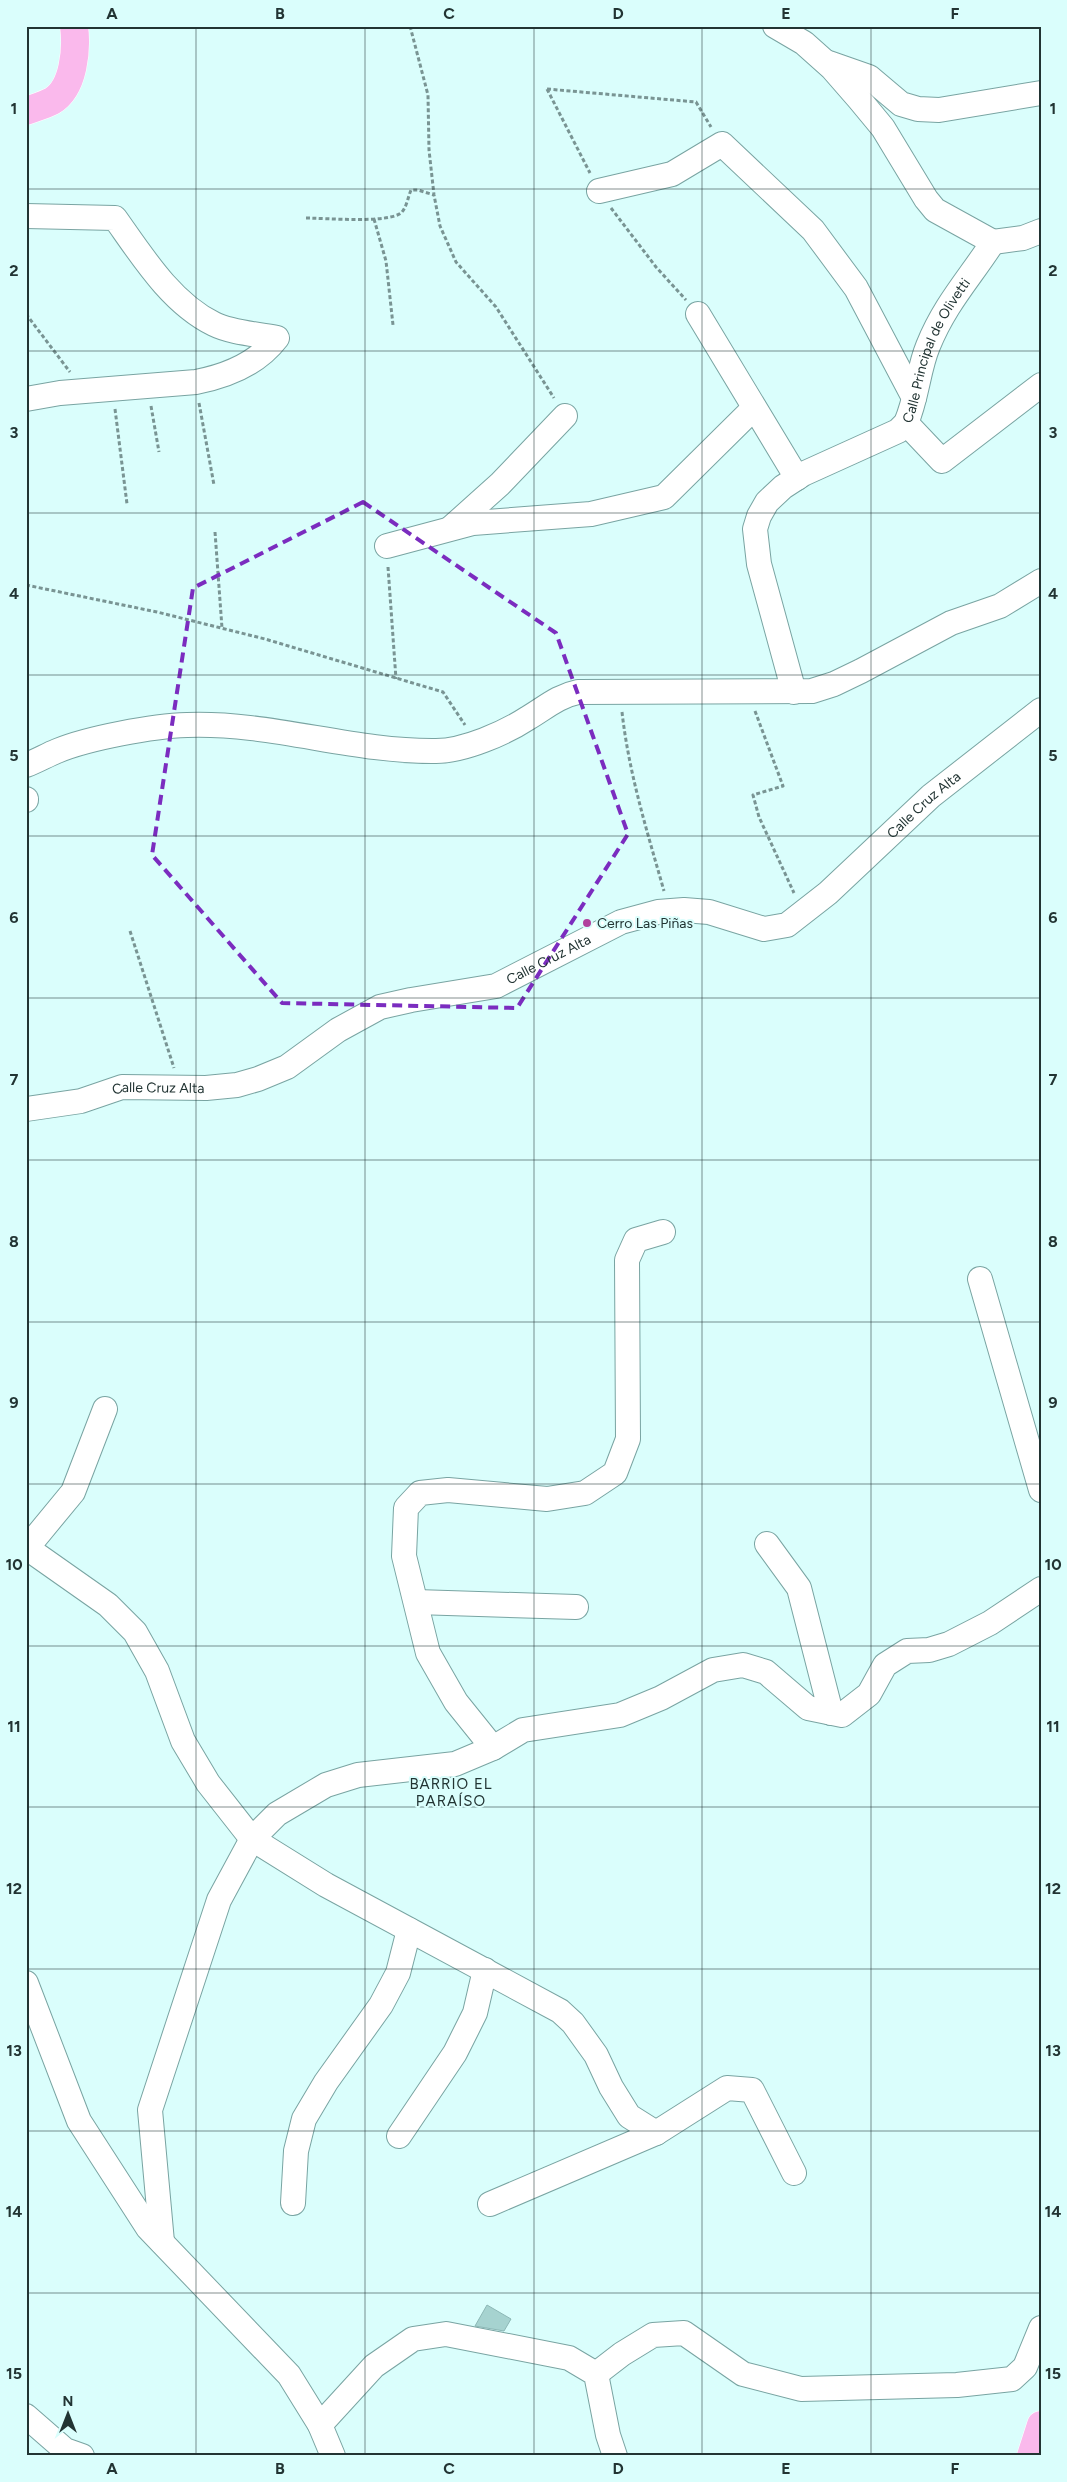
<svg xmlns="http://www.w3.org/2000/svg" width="1067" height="2482" font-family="Figtree,sans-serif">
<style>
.building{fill:#a6d3d0;stroke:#8cb7b5}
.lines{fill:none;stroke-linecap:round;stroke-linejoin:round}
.minor-casing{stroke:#79a4a2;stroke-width:26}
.major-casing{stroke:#fff;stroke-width:29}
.path{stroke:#799493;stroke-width:3;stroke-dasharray:4 2.5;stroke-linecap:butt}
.minor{stroke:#fff;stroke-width:24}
.major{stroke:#fab9ec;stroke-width:28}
.marked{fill:none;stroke:#7b2cbf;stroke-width:4;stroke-dasharray:10 6;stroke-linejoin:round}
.grid{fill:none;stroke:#223433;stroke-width:1;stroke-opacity:0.55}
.poi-dot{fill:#b1419d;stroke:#dafefc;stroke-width:2}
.labels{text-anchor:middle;stroke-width:4;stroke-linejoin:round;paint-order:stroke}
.street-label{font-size:14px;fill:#223433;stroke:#dafefc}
.poi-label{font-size:14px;fill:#223433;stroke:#dafefc;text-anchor:start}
.neighbourhood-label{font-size:15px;letter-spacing:1px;fill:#223433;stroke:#dafefc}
.neatline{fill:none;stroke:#223433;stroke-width:2}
.grid-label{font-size:16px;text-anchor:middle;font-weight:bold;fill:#223433}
</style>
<rect width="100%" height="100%" fill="#dafefc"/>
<path class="building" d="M487 2305 511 2319 504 2331 475 2326Z"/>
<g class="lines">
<g class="minor-casing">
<g id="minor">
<path d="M775 26 804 43 832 68 859 99 883 128 926 199 935 210 993 242"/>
<path d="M829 63 869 77 901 104 918 109 939 110 1041 93"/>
<path d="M599 191 672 174 722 144 813 230 856 288 914 398"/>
<path d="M26 216 115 218C142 256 171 303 214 324 232 333 258 334 277 338 258 363 227 376 196 382L60 393 26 399"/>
<path d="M993 242 1023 238 1041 231"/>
<path d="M698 314 797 478"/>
<path d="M906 423 942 461 1041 385"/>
<path d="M452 527 500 484 565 416"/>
<path d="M387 546 473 523 591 514 664 497 754 408"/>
<path id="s1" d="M794 692 759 564 755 529 759 516 767 502 783 487 803 474 898 431 906 423C917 398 918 370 928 346 945 304 969 279 993 242"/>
<path d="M26 765C37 761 47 755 57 751 88 738 153 726 187 725 271 722 352 752 436 751 464 751 505 733 528 718 545 708 558 696 578 692L812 691 834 684 861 671 951 623 1000 606 1041 581"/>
<path d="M26 799V800"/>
<path id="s2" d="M26 1109 81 1101 122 1087 206 1088 237 1085 258 1079 287 1067 338 1030 380 1007 411 1000 496 986 621 922 658 912 684 910 709 912 764 929 787 925 828 893 931 796 1041 710"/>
<path d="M980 1279 1041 1490"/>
<path d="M767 1544 799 1588 831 1713"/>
<path d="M27 1548 108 1605 135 1632 157 1671 183 1741 208 1783 252 1839 326 1885 560 2011 573 2023 596 2055 611 2087 629 2116 656 2133"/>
<path d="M26 1549 73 1492 105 1409"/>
<path d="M416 1602 576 1607"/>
<path d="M493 1748 456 1702 428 1653 404 1556 406 1508 420 1493 448 1490 547 1499 585 1493 615 1473 628 1439 627 1260 636 1240 663 1232"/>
<path d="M26 1983 79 2121 148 2228 289 2375 320 2425 333 2456"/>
<path d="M399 2136 455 2053 475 2013 485 1970"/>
<path d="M293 2203 296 2151 304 2119 326 2082 381 2005 398 1973 409 1930"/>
<path d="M490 2204 656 2133 727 2088 752 2090 794 2173"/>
<path d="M162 2242 150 2110 219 1900 252 1839 277 1814 326 1785 358 1775 455 1764 493 1748 523 1730 620 1715 661 1698 713 1670 743 1665 766 1672 808 1708 842 1715 869 1694 885 1665 907 1651 929 1650 949 1644 990 1623 1041 1589"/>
<path d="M596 2374 622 2354 653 2335 684 2333 743 2374 801 2389 957 2385 1012 2379 1025 2367 1041 2328"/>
<path d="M26 2416 65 2450 82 2456"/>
<path d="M320 2425 374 2366 413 2339 446 2334 569 2358 596 2374 608 2435 615 2456"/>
</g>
</g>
<g class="major-casing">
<path id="major" d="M26 111C34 108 44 105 52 101 74 88 77 49 74 26
M1031 2456 1041 2425"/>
</g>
<path class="path" d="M410 26 428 95 429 150 434 195 440 226 456 262 496 307 554 398
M547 89 590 173
M547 89 696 102 711 127
M611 208 656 267 686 300
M306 218C324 218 391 224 402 212 407 206 408 197 411 190H418L434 195
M374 219 386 261 393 325
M26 314 70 372
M199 403 214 485
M151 406 159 452
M115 409 127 504
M215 532 222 628
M388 567 396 679
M26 585 157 612 265 639 443 692 465 725
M755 711 783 786 753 795 759 817 794 893
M622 712C629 774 647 831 664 891
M130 931 174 1068"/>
<use href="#minor" class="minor"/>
<use href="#major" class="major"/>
</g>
<path class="marked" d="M363 502 556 633 628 834 517 1008 282 1003 152 855 193 588Z"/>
<path class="grid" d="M196 26V2456M365 26V2456M534 26V2456M702 26V2456M871 26V2456M26 189H1041M26 351H1041M26 513H1041M26 675H1041M26 836H1041M26 998H1041M26 1160H1041M26 1322H1041M26 1484H1041M26 1646H1041M26 1807H1041M26 1969H1041M26 2131H1041M26 2293H1041"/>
<circle class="poi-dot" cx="587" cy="923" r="5"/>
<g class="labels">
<g class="street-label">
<text dy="5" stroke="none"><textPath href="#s1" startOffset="438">Calle Principal de Olivetti</textPath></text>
<text dy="5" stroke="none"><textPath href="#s2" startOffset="989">Calle Cruz Alta</textPath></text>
<text dy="5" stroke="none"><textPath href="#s2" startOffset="555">Calle Cruz Alta</textPath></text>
<text dy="5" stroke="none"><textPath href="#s2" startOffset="135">Calle Cruz Alta</textPath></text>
</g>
<g class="poi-label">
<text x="597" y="928">Cerro Las Piñas</text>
</g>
<g class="neighbourhood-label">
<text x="451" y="1789">BARRIO EL<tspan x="451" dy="17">PARAÍSO</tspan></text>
</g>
</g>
<rect width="1067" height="2482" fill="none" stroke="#dafefc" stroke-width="55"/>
<g transform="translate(68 2414)" stroke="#dafefc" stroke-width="4" paint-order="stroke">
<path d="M0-4L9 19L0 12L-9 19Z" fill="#223433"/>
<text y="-8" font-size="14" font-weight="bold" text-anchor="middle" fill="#223433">N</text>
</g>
<rect x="28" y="28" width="1012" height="2426" class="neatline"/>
<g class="grid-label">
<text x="112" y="19">A</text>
<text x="280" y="19">B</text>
<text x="449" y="19">C</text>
<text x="618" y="19">D</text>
<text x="786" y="19">E</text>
<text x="955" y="19">F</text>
<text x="14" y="114">1</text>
<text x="1053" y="114">1</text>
<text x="14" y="276">2</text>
<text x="1053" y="276">2</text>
<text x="14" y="438">3</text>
<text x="1053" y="438">3</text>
<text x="14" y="599">4</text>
<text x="1053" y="599">4</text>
<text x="14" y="761">5</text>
<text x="1053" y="761">5</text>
<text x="14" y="923">6</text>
<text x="1053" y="923">6</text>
<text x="14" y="1085">7</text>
<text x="1053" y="1085">7</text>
<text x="14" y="1247">8</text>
<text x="1053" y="1247">8</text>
<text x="14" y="1408">9</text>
<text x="1053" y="1408">9</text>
<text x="14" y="1570">10</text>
<text x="1053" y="1570">10</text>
<text x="14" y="1732">11</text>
<text x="1053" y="1732">11</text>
<text x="14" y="1894">12</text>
<text x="1053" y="1894">12</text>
<text x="14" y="2056">13</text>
<text x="1053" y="2056">13</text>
<text x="14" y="2217">14</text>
<text x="1053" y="2217">14</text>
<text x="14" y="2379">15</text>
<text x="1053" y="2379">15</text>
<text x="112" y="2474">A</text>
<text x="280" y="2474">B</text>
<text x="449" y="2474">C</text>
<text x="618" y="2474">D</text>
<text x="786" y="2474">E</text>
<text x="955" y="2474">F</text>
</g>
</svg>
